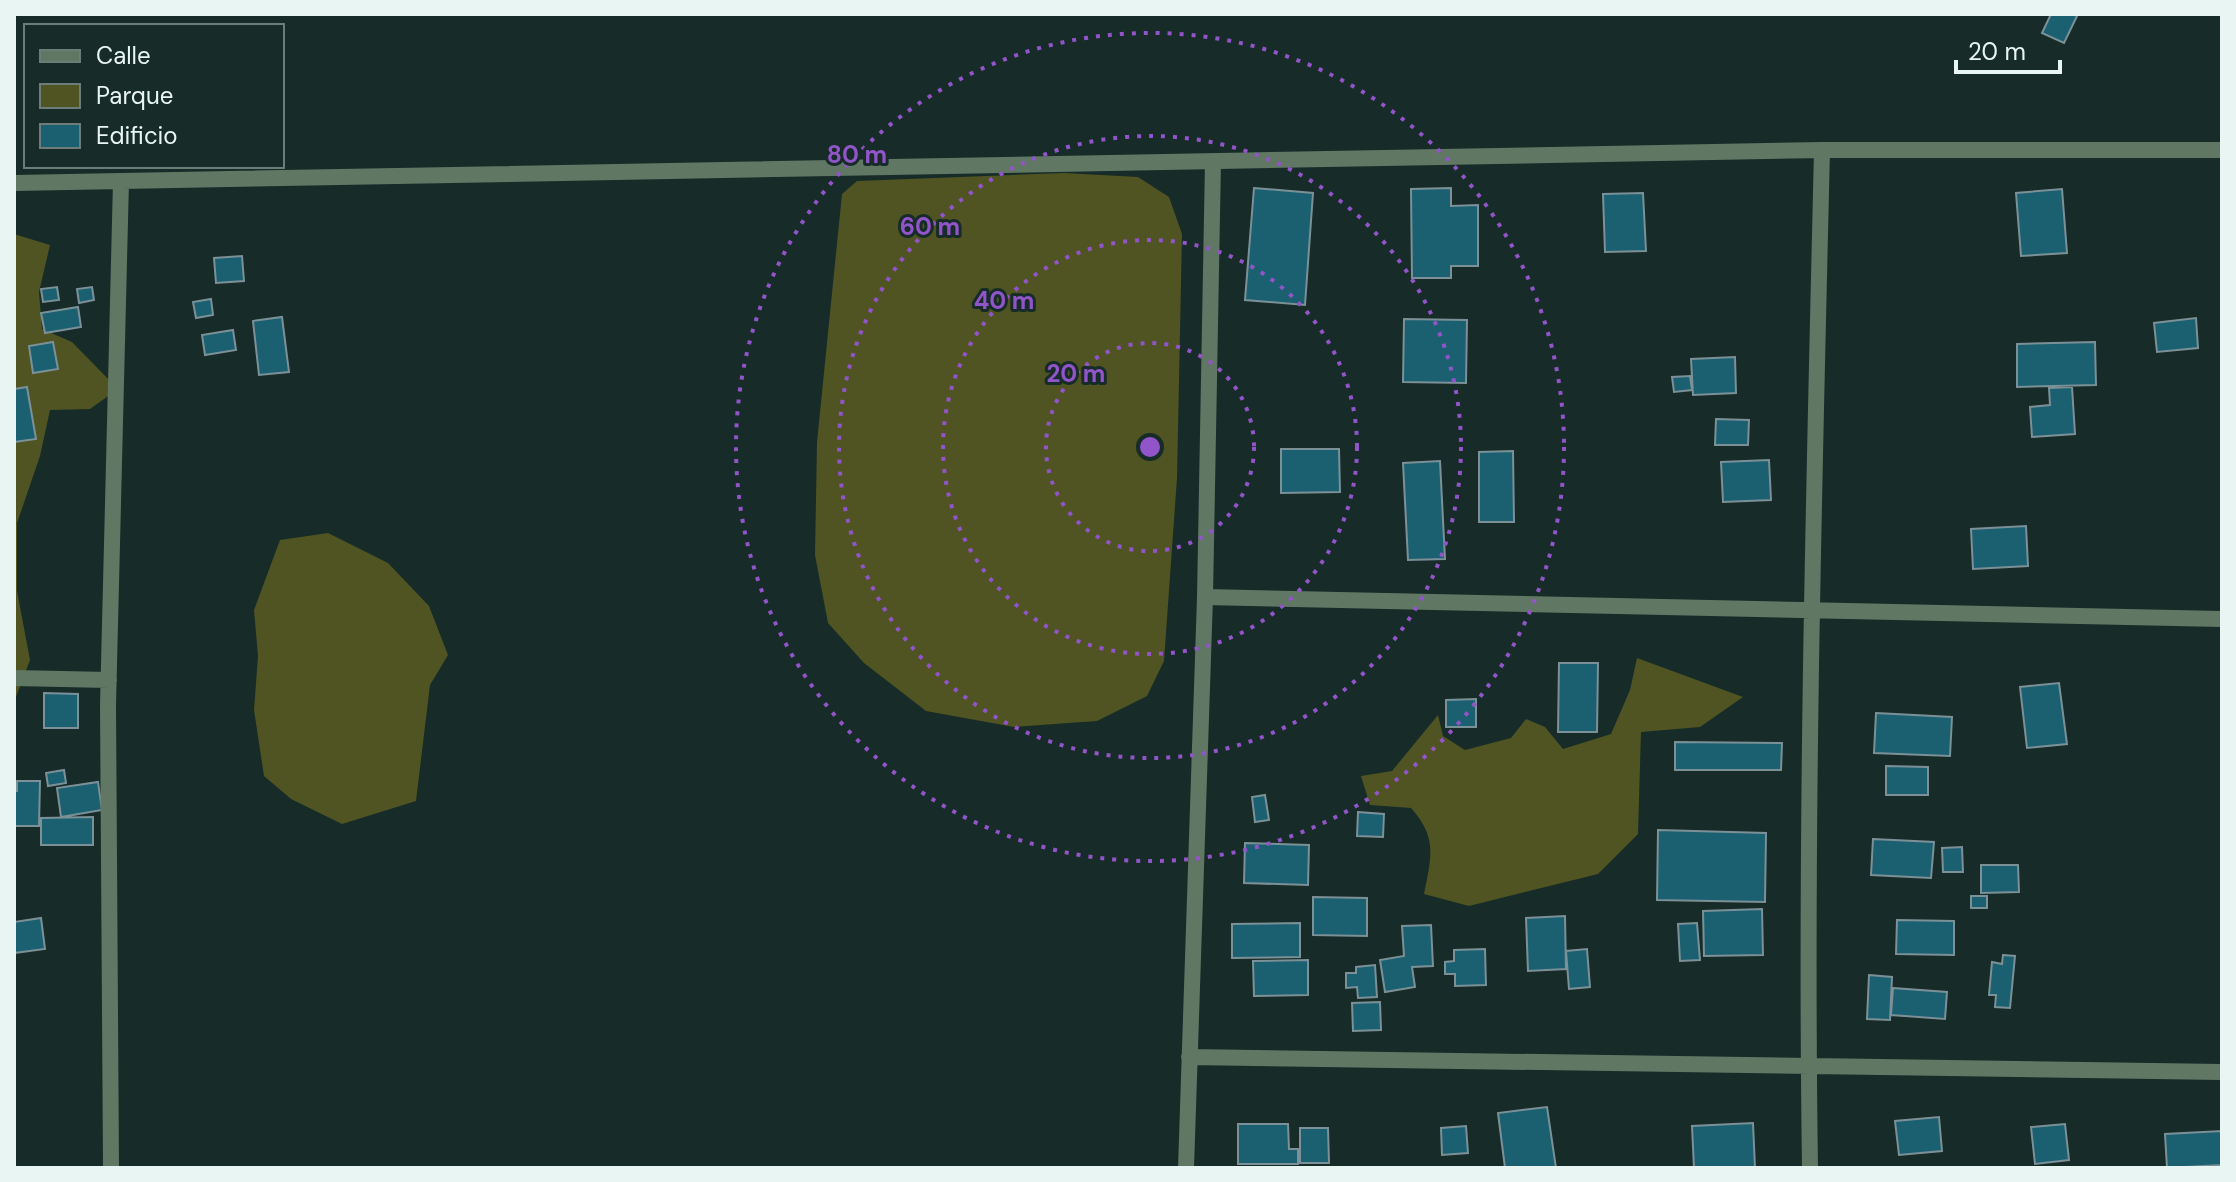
<svg xmlns="http://www.w3.org/2000/svg" width="2236" height="1182" font-family="'DM Sans',sans-serif">
<style>
.green{fill:#4f5422}
.building{fill:#1a6071;stroke:#7b9097;stroke-width:2}
.lines{fill:none;stroke-linecap:round;stroke-linejoin:round}
.street{stroke:#607764;stroke-width:16}
.ring{fill:none;stroke:#9154c9;stroke-width:4;stroke-dasharray:4 8}
.centre{fill:#9154c9;stroke:#172b28;stroke-width:4}
.ring-label{font-size:24px;text-anchor:middle;font-weight:bold;fill:#9154c9;stroke:#172b28;stroke-width:6;stroke-linejoin:round;paint-order:stroke}
</style>
<rect width="100%" height="100%" fill="#172b28"/>
<path class="green" d="M1064 173 1138 177 1169 197 1182 234 1177 478 1164 661 1147 696 1097 721 1014 727 926 711 864 663 828 623 815 555 817 442 842 194 857 181Z
M14 234 50 245 39 292 42 329 72 342 118 389 90 409 50 410 40 456 17 523V591L30 660 14 702Z
M328 533 388 563 429 606 448 655 430 685 416 801 342 824 291 799 264 776 254 710 258 656 254 610 280 540Z
M1637 658 1743 697 1700 727 1641 732 1638 834 1598 874 1469 906 1424 894C1431 858 1438 838 1411 808L1370 805 1361 776 1392 771 1438 715 1443 736 1465 750 1511 738 1526 719 1545 727 1563 749 1611 734 1630 690Z"/>
<path class="building" d="M2051 14H2078L2064 43 2042 33Z
M1254 188 1313 193 1305 305 1245 300Z
M1451 188V206L1478 205V266H1451V278H1412L1411 189Z
M2062 189 2067 253 2021 256 2016 193Z
M1643 193 1646 251 1605 252 1603 194Z
M242 256 244 281 216 283 214 258Z
M57 287 59 300 43 302 41 289Z
M92 287 94 300 79 303 77 289Z
M211 299 213 315 196 318 193 302Z
M78 307 81 327 45 333 41 313Z
M282 317 289 372 259 375 253 321Z
M2196 318 2198 348 2157 352 2154 323Z
M1404 319 1467 320 1466 383 1403 382Z
M233 330 236 350 205 355 202 335Z
M53 342 58 369 33 373 29 346Z
M2095 342 2096 385 2017 387V344Z
M1735 357 1736 393 1693 395 1691 359Z
M1690 376 1692 390 1674 392 1672 377Z
M27 387 36 439 14 442V389Z
M2072 387 2075 434 2032 437 2030 407 2050 405 2049 388Z
M1716 419 1749 420 1748 445H1715Z
M1281 449H1339L1340 492 1281 493Z
M1513 451 1514 522H1479V452Z
M1769 460 1771 500 1723 502 1721 462Z
M1440 461 1445 559 1408 560 1403 463Z
M2026 526 2028 566 1973 569 1971 529Z
M1559 663H1598L1597 732H1558Z
M2059 683 2067 744 2027 748 2020 687Z
M44 693 78 694V728H44Z
M1476 699V727H1446V700Z
M1876 713 1952 717 1950 756 1874 753Z
M1675 742 1782 743 1781 770H1675Z
M1886 766 1928 767V795H1886Z
M64 770 66 783 48 786 46 773Z
M17 781H40L39 826H14V791H17Z
M98 782 102 810 61 817 57 788Z
M1265 795 1269 820 1255 822 1252 797Z
M1358 812 1384 814 1383 837 1357 836Z
M93 817V845H41V818Z
M1658 830 1766 833 1765 902 1657 900Z
M1873 839 1934 842 1931 878 1871 875Z
M1245 843 1309 845 1308 885 1244 883Z
M1962 847 1963 872H1943L1942 848Z
M1981 865H2018L2019 892 1981 893Z
M1971 896H1987V908H1971Z
M1313 897 1367 898V936L1313 935Z
M1762 909 1763 955 1704 956 1703 911Z
M1565 916 1566 969 1528 971 1526 918Z
M41 918 45 949 14 953V922Z
M1897 920 1954 921V955L1896 954Z
M1300 923V957L1232 958V924Z
M1697 923 1700 960 1680 961 1678 924Z
M1431 925 1433 966 1412 967 1415 987 1385 992 1380 960 1404 956 1402 926Z
M1485 949 1486 985 1455 986V974H1445V962L1454 961V950Z
M1587 949 1590 987 1569 989 1566 951Z
M2003 955 2015 956 2010 1008 1995 1007 1996 995H1989L1992 962 2002 964Z
M1308 960V995L1254 996 1253 961Z
M1375 965 1377 997 1358 998 1357 987 1346 988V973H1356V967Z
M1869 975 1892 977 1890 1020 1867 1019Z
M1893 988 1947 992 1945 1019 1891 1015Z
M1380 1002 1381 1030 1353 1031 1352 1003Z
M1547 1107 1556 1168H1505L1498 1113Z
M1939 1117 1942 1151 1899 1155 1895 1121Z
M1753 1123 1755 1168H1694L1692 1126Z
M1238 1124H1288L1289 1149H1298V1164H1238Z
M2065 1124 2069 1160 2035 1164 2031 1127Z
M1466 1126 1468 1153 1442 1155 1441 1128Z
M1300 1128H1328L1329 1163H1300Z
M2222 1131V1165L2167 1168 2165 1134Z"/>
<g class="lines">
<path class="street" d="M14 183 1822 150H2222
M1205 597 2222 619
M14 678 109 680
M1189 1057 2222 1072
M111 1168 108 705 121 181
M1186 1168 1205 597 1213 161
M1810 1168C1805 829 1814 489 1822 150"/>
</g>
<g class="ring">
<circle cx="1150" cy="447" r="104"/>
<circle cx="1150" cy="447" r="207"/>
<circle cx="1150" cy="447" r="311"/>
<circle cx="1150" cy="447" r="414"/>
</g>
<circle cx="1150" cy="447" r="12" class="centre"/>
<g class="ring-label">
<text x="857" y="163">80 m</text>
<text x="930" y="235">60 m</text>
<text x="1004" y="309">40 m</text>
<text x="1076" y="382">20 m</text>
</g>
<rect width="2236" height="1182" fill="none" stroke="#e9f5f3" stroke-width="32"/>
<rect x="24" y="24" width="260" height="144" fill="#172b28" stroke="#6b7c79" stroke-width="2"/>
<rect x="40" y="50" width="40" height="12" fill="#607764" stroke="#6b7c79" stroke-width="2"/>
<text x="96" y="64" font-size="24" fill="#e9f5f3">Calle</text>
<rect x="40" y="84" width="40" height="24" fill="#4f5422" stroke="#6b7c79" stroke-width="2"/>
<text x="96" y="104" font-size="24" fill="#e9f5f3">Parque</text>
<rect x="40" y="124" width="40" height="24" fill="#1a6071" stroke="#6b7c79" stroke-width="2"/>
<text x="96" y="144" font-size="24" fill="#e9f5f3">Edificio</text>
<path d="M1956 60v12h104v-12" fill="none" stroke="#e9f5f3" stroke-width="4"/>
<text x="1968" y="60" font-size="24" fill="#e9f5f3" stroke="#172b28" stroke-width="6" paint-order="stroke">20 m</text>
</svg>
